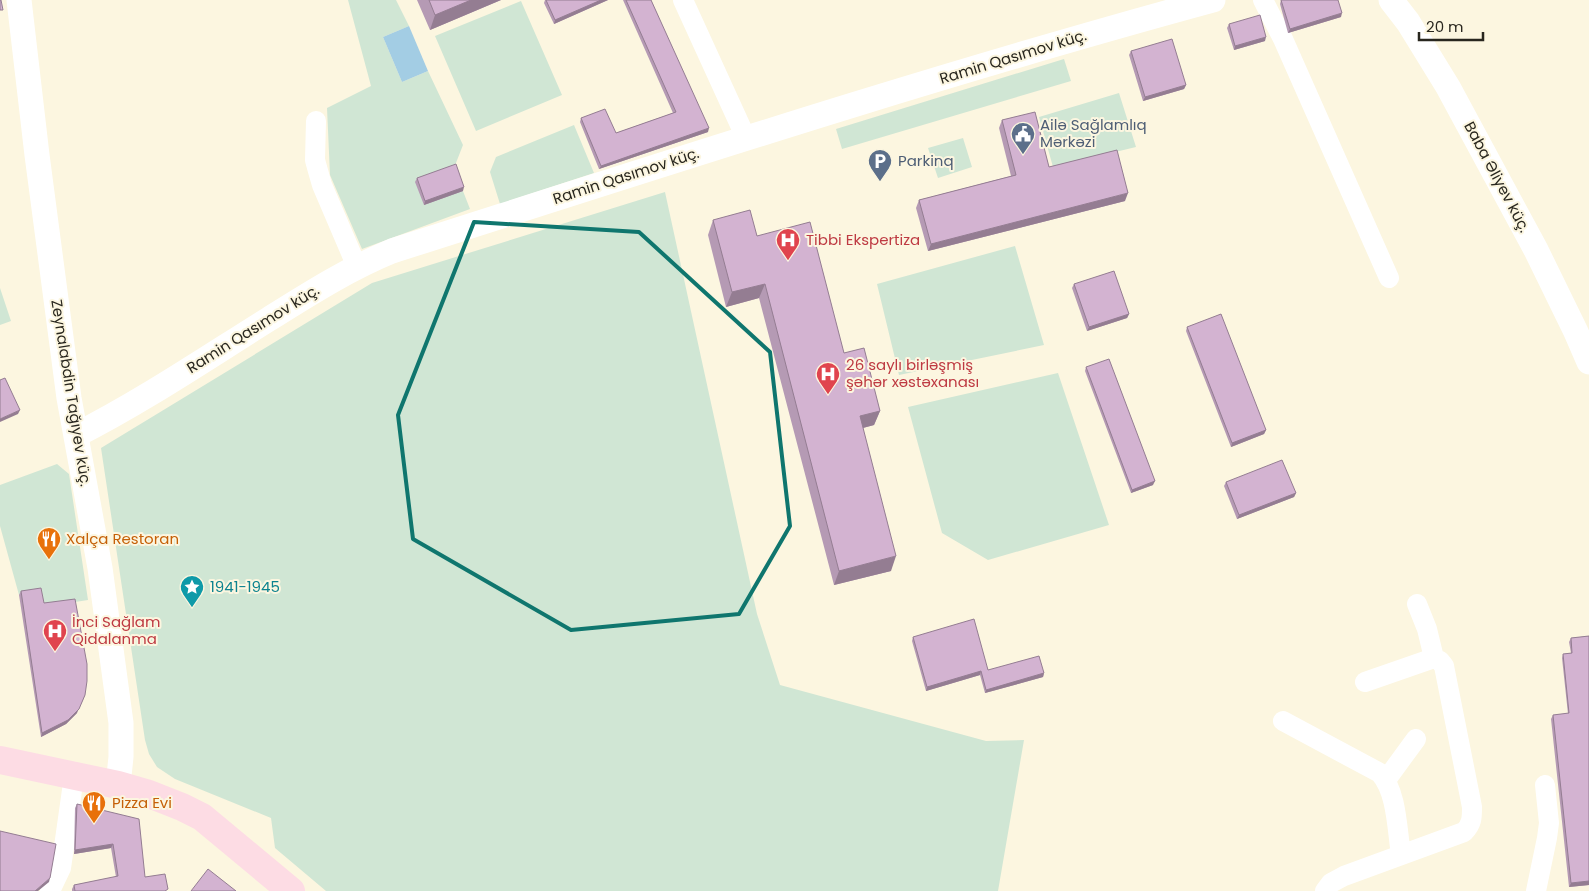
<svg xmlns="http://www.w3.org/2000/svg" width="1589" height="891" font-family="Poppins,sans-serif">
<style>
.green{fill:#d0e6d4}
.water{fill:#a3cde4}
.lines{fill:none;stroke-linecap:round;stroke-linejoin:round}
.minor{stroke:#fff;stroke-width:20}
.tertiary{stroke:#fff;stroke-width:25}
.primary{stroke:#fddce4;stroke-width:28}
.wall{fill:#b59ab4}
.shaded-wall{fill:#947d92}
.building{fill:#d3b3d1;stroke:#947d92}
.marked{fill:none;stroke:#0f766e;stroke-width:4;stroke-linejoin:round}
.labels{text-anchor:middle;stroke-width:4;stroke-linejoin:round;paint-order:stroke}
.street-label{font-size:15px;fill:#28261e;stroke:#fcf6e0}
.service-label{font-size:15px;fill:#4e5e75;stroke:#fcf6e0;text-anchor:start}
.health-label{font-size:15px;fill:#be3a42;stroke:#fcf6e0;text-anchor:start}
.food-label{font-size:15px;fill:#c56008;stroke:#fcf6e0;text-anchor:start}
.culture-label{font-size:15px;fill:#0d838f;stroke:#fcf6e0;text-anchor:start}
</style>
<rect width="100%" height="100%" fill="#fcf6e0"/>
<path class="green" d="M348 0H396L409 26 383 37 402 82 428 71 463 145 454 168 470 209 362 249 330 175 327 108 371 86Z
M521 1 562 95 476 131 435 36Z
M1064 59 1071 81 842 149 836 129Z
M1119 93 1136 147 1053 167 1039 117Z
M574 125 594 173 500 204 490 172 496 157Z
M963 138 972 167 938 178 928 148Z
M665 192 757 614 780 685 986 741 1024 740 998 891H326L275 848 271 818 175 779 157 767 149 754 145 740 101 448 372 283Z
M1015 246 1044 345 899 375 877 284Z
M0 288 11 321 0 325Z
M1058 373 1109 525 988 560 942 533 908 407Z
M57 464 69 474 88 600 43 607 19 595 0 526V485Z"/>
<path class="water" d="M409 26 428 71 402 82 383 37Z"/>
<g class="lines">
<path class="minor" d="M683 0 746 138
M1263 0 1283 39 1389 278
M316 121 315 160 318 171 322 185 357 267
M1417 604 1427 629 1434 658
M1283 721 1380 773C1397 792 1397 829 1401 855
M1386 780 1416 739
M50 891 61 868 74 776
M1325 891 1331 883 1344 876 1464 832C1472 824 1472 818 1472 807L1444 666 1440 661 1434 658 1365 682
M1536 891 1547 838 1549 823 1545 785"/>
<path class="tertiary" d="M19 0 37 155 69 398 100 568 121 723V757L118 785
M1391 0 1408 22 1448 87 1536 250 1576 332 1589 362
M76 435C143 401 205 359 269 319 309 294 348 269 392 251 665 164 937 75 1213 0"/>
<path class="primary" d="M0 760 118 785 149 794 182 807 202 817 291 891"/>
</g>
<path class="wall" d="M417 0H501L430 30Z
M545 0H608L554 24 544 3Z
M623 0H651L708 132 599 169 580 122 581 118 616 133 673 113Z
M1281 0 1341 17 1288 33 1280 4Z
M1229 24 1265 41 1234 50 1227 28Z
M1131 51 1186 85 1184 89 1143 101 1129 55Z
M1002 120 1049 167 1125 201 928 251 916 208 919 200 1011 176 999 128Z
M417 178 463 191 424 205 415 182Z
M713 220 757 236 844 353 880 411 874 425 863 428 891 571 834 585 759 298 726 307 708 235Z
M1074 284 1129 314 1127 318 1087 331 1072 288Z
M1187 327 1266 430 1264 434 1231 447 1186 331Z
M1086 367 1153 485 1131 493 1085 371Z
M1226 482 1296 493 1294 497 1237 519 1224 486Z
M21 591 44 603 77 713 66 724 41 737 19 595Z
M1589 636V885L1569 887 1551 719 1553 715 1568 714 1562 658 1563 654 1571 653 1569 642 1571 638Z
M913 637 988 670 1044 673 1043 677 985 693 980 675 926 691 912 641Z
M77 804 145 877 167 891H72V889L74 885 116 877 111 848 74 854 75 808Z"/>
<path class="shaded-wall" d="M471 0H501L430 30 435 15Z
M601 0H608L554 24 555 20Z
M1342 13 1341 17 1288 33 1290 29Z
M1266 37 1265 41 1234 50 1235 46Z
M1186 85 1184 89 1143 101 1145 97Z
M709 128 708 132 599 169 601 166Z
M464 187 463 191 424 205 425 201Z
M1128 193 1125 201 928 251 931 244Z
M765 284 759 298 726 307 732 292Z
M1129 314 1127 318 1087 331 1089 327Z
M20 410 18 414 0 422V419Z
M880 411 874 425 855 430 860 416Z
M1266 430 1264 434 1231 447 1232 443Z
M1155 481 1153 485 1131 493 1132 490Z
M1296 493 1294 497 1237 519 1239 515Z
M896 556 891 571 834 585 839 571Z
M981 671 980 675 926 691 927 687Z
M1044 673 1043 677 985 693 986 690Z
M85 695 77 713 66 724 41 737 42 733Z
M113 844 111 848 74 854 75 850Z
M50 878 49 882 38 891H35Z
M1589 881V885L1569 887 1571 883Z"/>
<path class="building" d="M0 0H1L3 10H0Z
M429 0H471L435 15Z
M546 0H601L555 20Z
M626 0H651L709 128 601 166 581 118 605 109 616 133 676 112Z
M1281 0H1338L1342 13 1290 29Z
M1260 15 1266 37 1235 46 1229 24Z
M1172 39 1186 85 1145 97 1131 51Z
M1035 112 1049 167 1117 150 1128 193 931 244 919 200 1016 175 1002 120Z
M456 164 464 187 425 201 417 178Z
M750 210 757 236 810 222 844 353 864 348 880 411 860 416 896 556 839 571 765 284 732 292 713 220Z
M1114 271 1129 314 1089 327 1074 284Z
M1221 314 1266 430 1232 443 1187 327Z
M1109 359 1155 481 1132 490 1086 367Z
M5 378 20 410 0 419V380Z
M1282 460 1296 493 1239 515 1226 482Z
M41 588 44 603 75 599 87 664V681L85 695 79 709 68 720 42 733 21 591Z
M974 619 988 670 1039 656 1044 673 986 690 981 671 927 687 913 637Z
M1589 636V881L1571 883 1553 715 1569 713 1563 654 1572 653 1571 638Z
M77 804 139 819 145 877 165 874 168 889 165 891H75L74 885 118 876 113 844 75 850Z
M0 831 56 844 50 878 35 891H0Z
M208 869 236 891H191Z"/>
<path class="marked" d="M474 222 639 232 770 352 790 526 739 614 571 630 413 539 398 415Z"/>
<defs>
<g id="civic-pin" transform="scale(1.25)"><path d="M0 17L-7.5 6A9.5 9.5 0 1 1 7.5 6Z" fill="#5c6f8a" stroke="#fcf6e0"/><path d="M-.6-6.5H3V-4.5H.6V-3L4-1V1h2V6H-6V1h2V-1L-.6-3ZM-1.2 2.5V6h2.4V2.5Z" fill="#fff"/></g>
<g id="parking-pin" transform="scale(1.25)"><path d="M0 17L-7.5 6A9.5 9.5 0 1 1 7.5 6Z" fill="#5c6f8a" stroke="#fcf6e0"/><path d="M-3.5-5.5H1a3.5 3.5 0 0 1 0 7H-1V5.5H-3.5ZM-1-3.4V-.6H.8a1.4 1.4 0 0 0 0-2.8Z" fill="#fff"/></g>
<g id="hospital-pin" transform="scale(1.25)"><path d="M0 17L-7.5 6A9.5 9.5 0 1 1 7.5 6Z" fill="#e0444e" stroke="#fcf6e0"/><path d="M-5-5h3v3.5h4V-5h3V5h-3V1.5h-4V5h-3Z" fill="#fff"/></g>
<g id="restaurant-pin" transform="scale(1.25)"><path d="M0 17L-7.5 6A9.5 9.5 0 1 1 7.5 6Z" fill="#e8710a" stroke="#fcf6e0"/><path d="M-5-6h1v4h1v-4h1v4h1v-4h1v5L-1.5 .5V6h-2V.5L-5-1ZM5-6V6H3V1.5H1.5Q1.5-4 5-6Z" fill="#fff"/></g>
<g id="sight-pin" transform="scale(1.25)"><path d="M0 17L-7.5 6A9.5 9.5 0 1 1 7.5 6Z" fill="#0f9aa8" stroke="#fcf6e0"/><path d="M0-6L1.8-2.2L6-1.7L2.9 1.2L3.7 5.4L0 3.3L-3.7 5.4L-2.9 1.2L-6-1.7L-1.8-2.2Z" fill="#fff"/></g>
</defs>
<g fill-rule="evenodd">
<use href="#civic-pin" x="1023" y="134"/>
<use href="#parking-pin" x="880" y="161"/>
<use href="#hospital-pin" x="788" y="240"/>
<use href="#hospital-pin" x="828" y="374"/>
<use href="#restaurant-pin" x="49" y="539"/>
<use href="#sight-pin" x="192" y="587"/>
<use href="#hospital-pin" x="55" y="631"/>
<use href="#restaurant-pin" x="94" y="803"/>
</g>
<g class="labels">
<g class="street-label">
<text transform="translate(1013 57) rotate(-17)" y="5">Ramin Qasımov küç.</text>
<text transform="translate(626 176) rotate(-18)" y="5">Ramin Qasımov küç.</text>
<text transform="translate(1497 177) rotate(62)" y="5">Baba Əliyev küç.</text>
<text transform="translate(253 329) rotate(-32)" y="5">Ramin Qasımov küç.</text>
<text transform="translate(71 393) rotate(81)" y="5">Zeynalabdin Tağıyev küç.</text>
</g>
<g class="service-label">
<text x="1040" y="130">Ailə Sağlamlıq<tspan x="1040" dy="17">Mərkəzi</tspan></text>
<text x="898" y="166">Parkinq</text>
</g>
<g class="health-label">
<text x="806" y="245">Tibbi Ekspertiza</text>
<text x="846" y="370">26 saylı birləşmiş<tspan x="846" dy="17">şəhər xəstəxanası</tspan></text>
<text x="72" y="627">İnci Sağlam<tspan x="72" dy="17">Qidalanma</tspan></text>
</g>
<g class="food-label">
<text x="66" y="544">Xalça Restoran</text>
<text x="112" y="808">Pizza Evi</text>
</g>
<g class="culture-label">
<text x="210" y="592">1941-1945</text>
</g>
</g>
<path d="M1419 32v8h64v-8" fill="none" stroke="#28261e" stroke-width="2.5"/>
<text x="1426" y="32" font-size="15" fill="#28261e" stroke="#fcf6e0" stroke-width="4" paint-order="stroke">20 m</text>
</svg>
